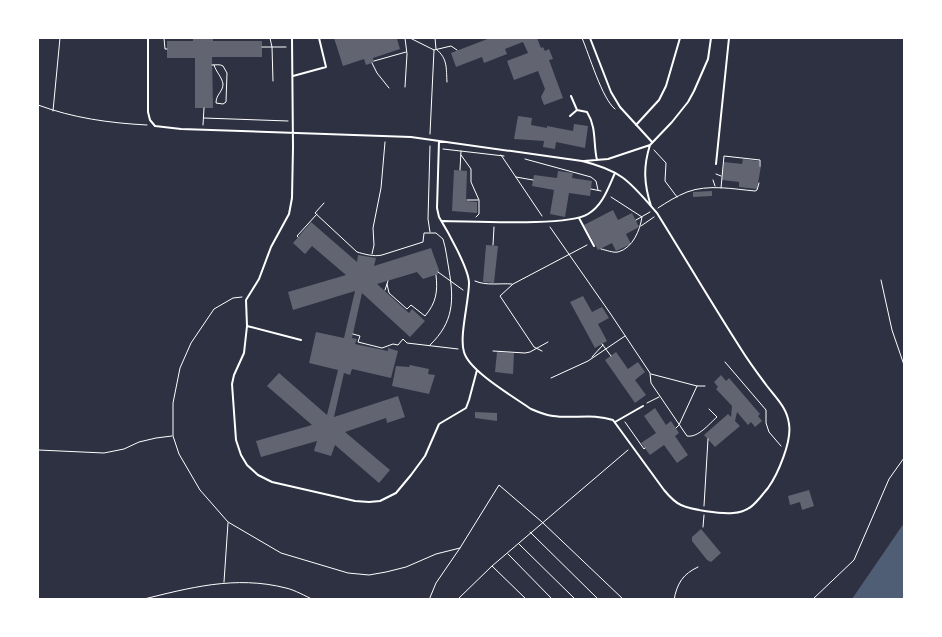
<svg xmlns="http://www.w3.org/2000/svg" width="942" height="637" font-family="Helvetica,sans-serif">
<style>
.water{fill:#4f5d75}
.building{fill:#626471}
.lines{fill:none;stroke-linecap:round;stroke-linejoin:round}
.path{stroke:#fff;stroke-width:1}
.service{stroke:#fff;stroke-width:2}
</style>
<rect width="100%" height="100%" fill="#2d3142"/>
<path class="water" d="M904 523V599H852Z"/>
<path class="building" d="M193 38H213V41H262V57H212L213 108H195V58H167V41H193Z
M334 38H402L397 39 400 49 373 58 374 62 366 65 364 59 343 66Z
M490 38H537L541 48 543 47 545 51 549 49 553 59 549 60 563 98 544 105 541 97 545 89 538 71 514 80 507 61 528 53 523 42 505 49 507 54 484 63 482 57 456 67 451 53Z
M518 116 532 118 531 125 547 128V126L573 131 574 124 588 126 585 148 556 142 555 149 543 147 544 141 514 139Z
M743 159 759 161V166H761L757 189 739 187V182L722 180 724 162 742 164Z
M454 170 467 171 466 201 477 202V213L452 211Z
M558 171 573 173 572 178 592 181 590 196 569 193 565 217 550 214 554 190 532 186 534 175 557 178Z
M712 191V196L693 197V192Z
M613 210 618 220 632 213 639 227 626 234 631 244 616 251 612 243 598 250 584 225Z
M311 222 357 262 358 255 376 258 374 266 431 248 439 270 438 274 423 279 417 272 377 284 409 313 412 309 425 321 410 337 362 293 352 338 357 339 355 344 388 351V348L398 351 391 378 352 369 350 375 344 373 334 417 398 396 405 417 387 423 386 418 345 432 390 470 379 483 335 445 331 456 314 451 317 441 261 457 256 441 312 425 267 386 279 373 327 415 338 370 309 363 316 332 344 338 355 291 293 310 288 292 346 275 312 246 305 254 293 243Z
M486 245 498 246 494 283 483 282Z
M583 296 592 312 602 307 609 318 598 324 607 341 595 348 570 302Z
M497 352 514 353 513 374 495 372Z
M616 352 628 369 638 362 645 372 635 380 646 395 635 403 605 360Z
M410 365 429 369 428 374 435 375 429 394 392 386 396 366 409 367Z
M721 375 726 381 729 378 760 414 758 416 762 421 755 427 751 422 748 425 737 412 735 421 740 426 715 447 704 435 728 414 731 417 732 406 716 389 718 387 714 382Z
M655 408 666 425 671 421 679 433 675 436 688 455 677 463 664 445 650 455 641 443 656 433 644 416Z
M475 412 497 413V421L475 418Z
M809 490 814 506 802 510 800 502 790 505 788 496Z
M701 529 721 553 711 562 707 560 692 541V537Z"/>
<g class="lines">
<path class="path" d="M164 38 165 49H167
M270 38 272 47 273 81
M405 38 407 54 405 87
M410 38 434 50 451 46 457 50
M435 38 436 49C448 59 446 68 447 82
M582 38C589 54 602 99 615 109
M262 47H286
M374 61 406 52
M372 63 377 73 389 88
M212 65C216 65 220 64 223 66L227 73 226 102 223 104 216 103C216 94 223 92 223 84 222 77 216 72 214 65
M38 105C73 118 109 123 147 125
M53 111 60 38
M204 118 288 121
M203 125 204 108
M430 134 434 50
M443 149 504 156
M654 150 666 163 665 181 677 197
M461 155 471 169V182L479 200V214L476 217
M501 155 542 216
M525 159 591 177 596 181 598 190
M460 170 461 151
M716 174 721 176
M516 177 533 180
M713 180 715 186
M721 188 724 156 760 160V166
M591 189 601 191
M467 200H478
M324 203 315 213 357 252C364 254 374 257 382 255L423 242 424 233H436L443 239C446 249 447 259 449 270 454 300 454 322 430 345
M658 208C667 202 677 196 687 192 708 184 733 189 755 191L757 190 759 183
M636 220 650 212
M641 226 654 217
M550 227 610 313 650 373 651 383 687 436C698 438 709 424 717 417L709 409
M430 232 428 219 430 146
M298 237 297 236 317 214
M493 245 494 227
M601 249C606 250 613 253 618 252 633 248 640 230 642 217L611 197
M372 254 374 245 373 228 381 188 385 142
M438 272 463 290
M881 280 892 330 904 365
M475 281C486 286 500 283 512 284
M387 284 389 293 407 309 411 305 425 316C436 303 438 292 436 275
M385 290 388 281
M242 297 233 298 214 309 191 343 180 368 173 403V436L179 454 200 490 228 522 281 553 348 573 369 575 386 572 406 567 436 554 460 548
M353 334 360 336 358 342 382 348 393 344 398 345 403 339 407 343 458 349
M602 344 611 356
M493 351 525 353 530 352 548 342
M542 351 534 347 500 296 513 284 587 245
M592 357 603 345
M725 362 766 410V423L769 432 781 446
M651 374 697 386H705
M551 378 588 361 625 336
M647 403 659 397
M625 422 644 449 645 448
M676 428 679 425 697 386
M38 450 104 453 124 449 139 442 156 438 172 436
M704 506 708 439
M703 527 704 515
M530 532 599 600
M519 544 576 600
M508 554 553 600
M224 582 228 523
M140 600C189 588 235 575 286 588 295 590 305 596 314 600
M429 600 436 583 460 548 499 485 542 522 624 600
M457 600 492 566
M527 600 492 566 628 450
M674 600C677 583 683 574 698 567
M812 600 854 560 889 479 904 458"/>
<path class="service" d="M148 38V112L150 120 155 126 181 129 411 137 582 161C623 171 630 182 657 213 685 258 712 304 741 349 749 362 758 374 767 386 777 399 787 408 789 424 792 441 778 474 768 488 757 501 751 512 733 513 720 514 692 510 681 505 674 502 669 496 664 490L613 420C593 413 573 419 553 416 545 415 538 412 531 409 514 397 469 371 464 352 459 337 469 301 469 283 469 269 447 230 439 217L437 208 439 141
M292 38 293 147 292 198 289 214 271 247 259 279 246 300 247 326 244 353 234 375 232 384 236 440 241 455 247 465 258 475 272 482 355 501 369 502 380 501 396 493 411 475 425 456 439 424 466 408 469 400 477 370
M590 38 611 92 620 107 652 142
M293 76 326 67 319 38
M571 96 577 110
M570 116 577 110 587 112C597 128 593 144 597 160
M636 125 659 100 666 86 680 38
M650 145C643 167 644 184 651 206
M584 161 608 159 650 145 672 122 688 102 694 91 708 59 711 38
M716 164 729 38
M579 218 594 246
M442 221C471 221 567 227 588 214 603 205 608 188 615 173
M247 326 301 340
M615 422 643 406"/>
</g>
<rect width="942" height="637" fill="none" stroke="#ffffff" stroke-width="78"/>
</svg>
